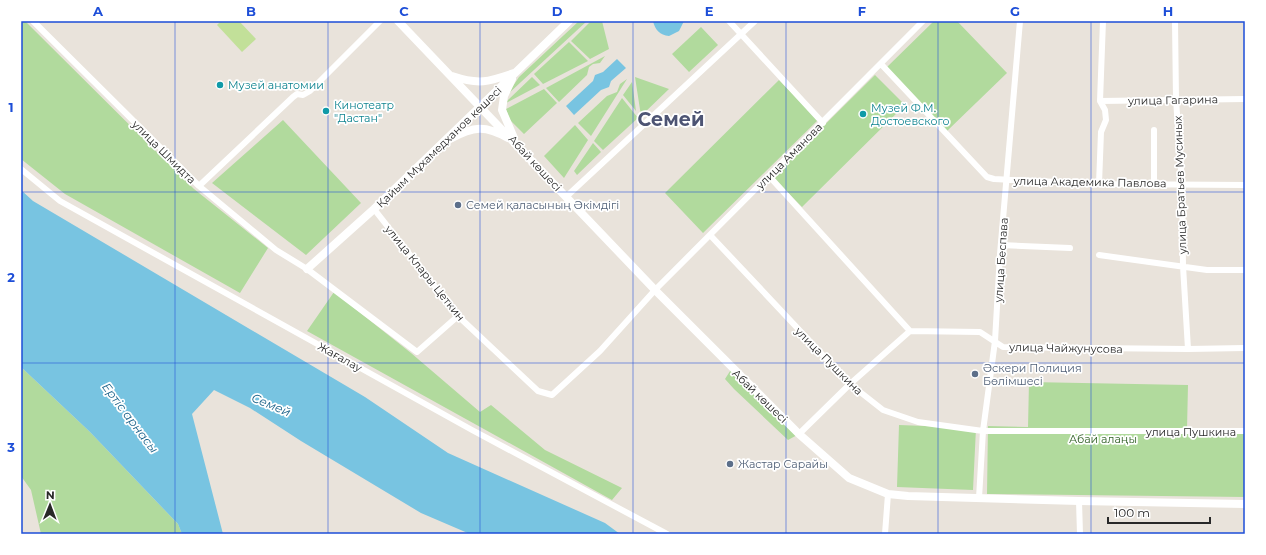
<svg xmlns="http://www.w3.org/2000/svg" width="1266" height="555" font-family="Montserrat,sans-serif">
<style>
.green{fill:#b1da9d}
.pitch{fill:#c2e099}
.water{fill:#78c4e1}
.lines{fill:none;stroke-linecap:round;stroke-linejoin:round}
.street{stroke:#fff;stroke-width:6}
.secondary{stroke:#fff;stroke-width:8}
.grid{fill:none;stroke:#1d4ed8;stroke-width:1;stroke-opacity:0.55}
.culture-dot{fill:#0f9aa8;stroke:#fff;stroke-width:1.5}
.service-dot{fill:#5c6f8a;stroke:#fff;stroke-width:1.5}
.labels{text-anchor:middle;stroke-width:3.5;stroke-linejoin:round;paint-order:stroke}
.culture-label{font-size:11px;fill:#0d838f;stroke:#fff;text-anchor:start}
.street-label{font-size:11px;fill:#282828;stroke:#fff}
.service-label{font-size:11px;fill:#4e5e75;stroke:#fff;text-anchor:start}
.park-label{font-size:11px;fill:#2c5c21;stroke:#fff}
.water-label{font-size:12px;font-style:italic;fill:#1b6289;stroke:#fff}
.town-label{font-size:19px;font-weight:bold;fill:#4d5473;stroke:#fff}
.neatline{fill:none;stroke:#1d4ed8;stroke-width:1.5}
.grid-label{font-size:13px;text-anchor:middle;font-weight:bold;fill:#1d4ed8}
</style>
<rect width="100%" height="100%" fill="#e9e3db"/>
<path class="green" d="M21 21H25L194 189 268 248 240 293 65 194 21 159Z
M579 21H587L507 95 519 77Z
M591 21H602L609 49 590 59 571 41Z
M934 21H957L1007 73 947 131 886 68Z
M701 27 718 45 689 72 672 54Z
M569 42 588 61 543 84 534 74Z
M605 56 600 63 593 64 589 67 587 75 559 102 546 88Z
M875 75 905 105 802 207 772 177Z
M532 77 540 85 506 103 508 100Z
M635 77 669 89 641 116Z
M627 79 591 136 578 123 607 96 617 92 620 84Z
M779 80 818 120 703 233 665 193Z
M632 82 636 111 623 95Z
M544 89 557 103 524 134 510 120 506 109Z
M622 98 638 118 603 150 594 141Z
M283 120 361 203 306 255 212 183Z
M575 125 588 140 564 178 544 156Z
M593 143 601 152 577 175 574 171Z
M334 292 411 353 480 412 491 405 545 450 622 488 612 500 307 331Z
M21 367 90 432 178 524 182 534H41L31 490 21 476Z
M732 368 799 434 788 440 734 389 725 379Z
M1029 382 1188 385 1187 429 1245 430V497L987 494 988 426 1028 427Z
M899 425 976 428 973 490 897 487Z"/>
<path class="pitch" d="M221 21H239L256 39 242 52 217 25Z"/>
<path class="water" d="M653 21H684L679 31 669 36C660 35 655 30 653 21Z
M617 59 626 68 611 81 609 87 601 90 574 115 566 106 593 81 595 75 603 72Z
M21 190 33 201 365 397 448 453 605 523 620 534H470L421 513 301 441 250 408 214 390 192 414 223 534H182L178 524 90 432 21 367Z"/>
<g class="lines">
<path class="street" d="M33 21 199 186 276 250 307 269 417 352 458 316
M729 21 823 123
M1175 21 1176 100 1182 183 1183 266 1188 349
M881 64 987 177 994 179 1099 184 1245 185
M1100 101 1245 99
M21 169 60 201 472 430 667 534
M769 176 910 331 980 332 1003 347 1188 349 1245 348
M1099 184 1101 132 1106 120 1105 110 1100 101 1103 21
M1154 184V130
M199 186 293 97 297 94 303 95 310 91 380 21
M567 196 755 21
M374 209 458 316 538 391 552 395 600 351 655 290 923 21
M710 235 850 384 883 410 918 422 983 431H1245
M1001 245 1070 248
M1099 255 1207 270H1245
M799 434 850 384 910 331
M979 498 983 431 995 341 1000 254 1020 21
M1079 501 1080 534
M885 534 888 494"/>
<path class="secondary" d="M398 21 655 290 799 434 849 478 888 494 908 496 1079 501 1245 504
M452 76C479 85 488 82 514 73
M512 79 504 96 502 110 514 138
M450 139C474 126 485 125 508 138
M307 269 374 209 569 21"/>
</g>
<path class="grid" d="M175 21V534M328 21V534M480 21V534M633 21V534M786 21V534M938 21V534M1091 21V534M21 192H1245M21 363H1245"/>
<g class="culture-dot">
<circle cx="220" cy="85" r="4"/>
<circle cx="326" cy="111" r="4"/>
<circle cx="863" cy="114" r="4"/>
</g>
<g class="service-dot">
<circle cx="458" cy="205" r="4"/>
<circle cx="975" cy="374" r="4"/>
<circle cx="730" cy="464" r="4"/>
</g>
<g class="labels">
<g class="culture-label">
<text x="228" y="89">Музей анатомии</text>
<text x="334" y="109">Кинотеатр<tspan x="334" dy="13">"Дастан"</tspan></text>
<text x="871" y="112">Музей Ф.М.<tspan x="871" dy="13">Достоевского</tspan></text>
</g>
<g class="street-label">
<text transform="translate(1173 100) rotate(-1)" y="4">улица Гагарина</text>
<text transform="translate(439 147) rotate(-44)" y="4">Қайым Мұхамедханов көшесі</text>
<text transform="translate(164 152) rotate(45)" y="4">улица Шмидта</text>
<text transform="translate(789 156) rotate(-45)" y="4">улица Аманова</text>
<text transform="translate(535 163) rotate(47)" y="4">Абай көшесі</text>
<text transform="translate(1090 182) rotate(1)" y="4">улица Академика Павлова</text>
<text transform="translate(1180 185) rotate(-92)" y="4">улица Братьев Мусиных</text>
<text transform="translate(1001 260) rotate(-86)" y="4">улица Беспава</text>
<text transform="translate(425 273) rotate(51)" y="4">улица Клары Цеткин</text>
<text transform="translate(1066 348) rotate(1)" y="4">улица Чайжунусова</text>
<text transform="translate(340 357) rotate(29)" y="4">Жағалау</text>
<text transform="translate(829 361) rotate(45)" y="4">улица Пушкина</text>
<text transform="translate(760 396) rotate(44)" y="4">Абай көшесі</text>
<text x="1191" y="436">улица Пушкина</text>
</g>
<g class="service-label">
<text x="466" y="209">Семей қаласының Әкімдігі</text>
<text x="983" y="372">Әскери Полиция<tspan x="983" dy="13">Бөлімшесі</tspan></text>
<text x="738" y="468">Жастар Сарайы</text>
</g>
<g class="park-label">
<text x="1103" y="443">Абай алаңы</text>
</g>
<g class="water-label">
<text transform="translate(271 405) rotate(23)" y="4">Семей</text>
<text transform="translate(130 418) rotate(53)" y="4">Ертіс арнасы</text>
</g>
<g class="town-label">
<text x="671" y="126">Семей</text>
</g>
</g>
<rect width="1266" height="555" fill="none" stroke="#ffffff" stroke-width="44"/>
<g transform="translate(50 505) rotate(1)" stroke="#ffffff" stroke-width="3" paint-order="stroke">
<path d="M0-3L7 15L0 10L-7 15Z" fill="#282828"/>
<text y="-6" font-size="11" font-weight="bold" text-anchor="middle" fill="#282828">N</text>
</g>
<path d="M1108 517v6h102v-6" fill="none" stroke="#282828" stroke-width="2"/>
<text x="1114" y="517" font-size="12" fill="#282828" stroke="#ffffff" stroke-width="3" paint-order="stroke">100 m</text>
<rect x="22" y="22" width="1222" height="511" class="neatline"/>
<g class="grid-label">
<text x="98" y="16">A</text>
<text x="251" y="16">B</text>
<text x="404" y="16">C</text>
<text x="557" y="16">D</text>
<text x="709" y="16">E</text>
<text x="862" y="16">F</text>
<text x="1015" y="16">G</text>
<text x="1168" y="16">H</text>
<text x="11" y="112">1</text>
<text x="11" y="282">2</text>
<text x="11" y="452">3</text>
</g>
</svg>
